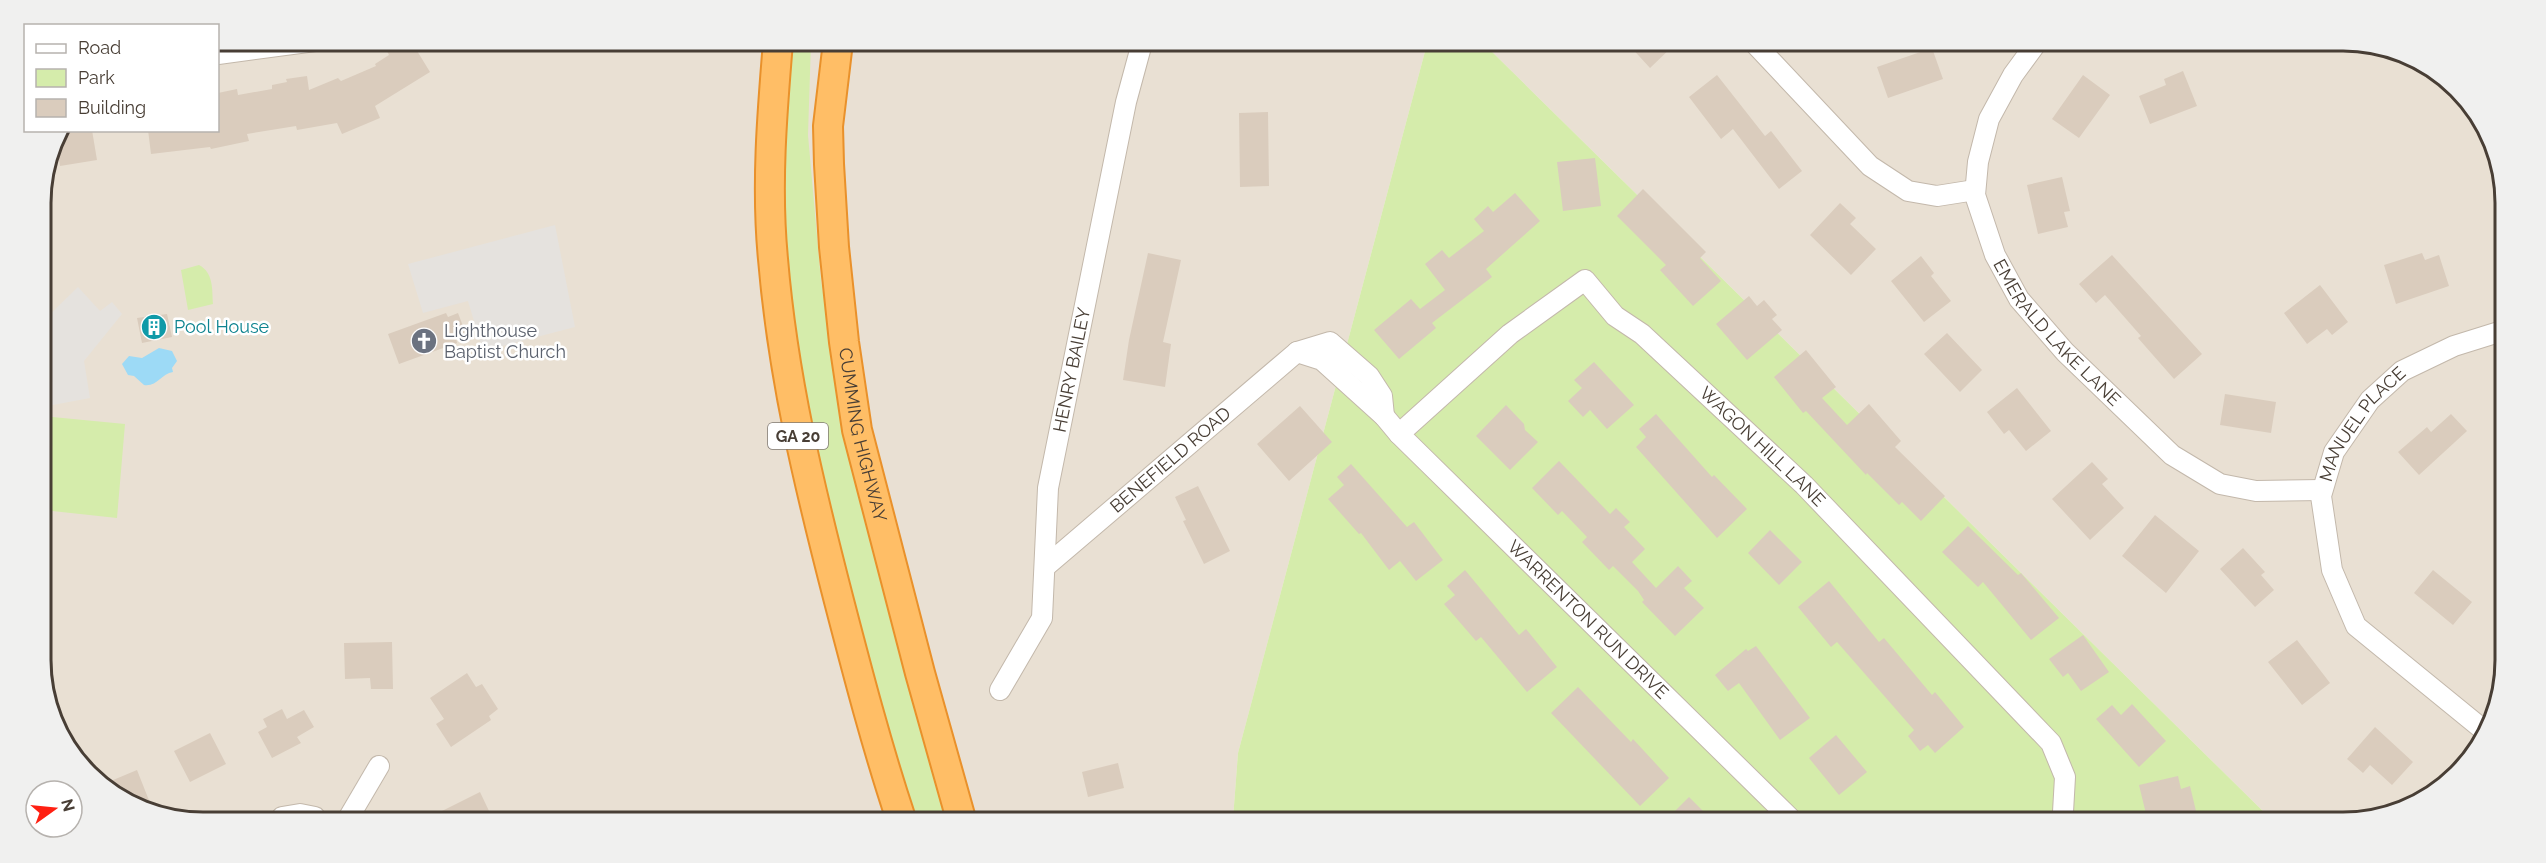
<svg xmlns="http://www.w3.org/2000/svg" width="2546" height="863" font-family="Raleway,sans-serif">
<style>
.residential{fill:#e9e0d3}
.green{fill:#d5ecab}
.parking{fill:#e5e2de}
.water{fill:#9ddaf6}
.building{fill:#daccbd}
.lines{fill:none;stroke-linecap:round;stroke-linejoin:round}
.minor-casing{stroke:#c3b8ab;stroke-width:22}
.highway-casing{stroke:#e9912b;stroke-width:32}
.minor{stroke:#fff;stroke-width:20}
.highway{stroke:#ffbe66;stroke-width:28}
.labels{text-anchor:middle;stroke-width:5;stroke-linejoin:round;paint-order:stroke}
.shield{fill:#fff;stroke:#7f7872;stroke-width:1.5}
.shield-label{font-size:16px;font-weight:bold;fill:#483e35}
.culture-label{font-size:18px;fill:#0d838f;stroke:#fff;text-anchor:start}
.worship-label{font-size:18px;fill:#5b616d;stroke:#fff;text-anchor:start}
.street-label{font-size:18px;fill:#483e35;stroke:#fff}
.rim{fill:none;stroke:#483e35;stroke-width:3}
</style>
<rect width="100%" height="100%" fill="#f4efe6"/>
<path class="residential" d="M218 41 1427 44 1238 753 1233 819 161 817 81 767 44 691 41 193 53 141 60 131 218 130Z
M1484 44 2385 46 2465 96 2502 172 2500 702 2478 750 2442 789 2353 822H2274Z"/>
<path class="green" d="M790 42H811L808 135 821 281 850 452 950 819H914L910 808 844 570 800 386 784 225 783 140Z
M1427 44H1484L2274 822 1233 819 1238 753Z
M199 265C214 273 212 290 213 304L188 310 181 270Z
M42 416 125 424 117 518 43 510Z"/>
<path class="parking" d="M555 225 575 327 483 351 468 301 423 313 408 264Z
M78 287 100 311 112 302 122 314 84 361 90 398 42 407V322Z"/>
<path class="water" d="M159 348 172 351 177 361 172 368 173 372C161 374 157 387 144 385L134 376 128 375 122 364 129 356 142 358Z"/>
<path class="building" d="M395 41H411L430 72 375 106 380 118 342 134 337 123 297 130 296 126 247 134 249 141 211 149 210 147 151 154 148 130H218V93L237 89 238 95 272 89V85L287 82 286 79 307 76 309 90 338 78 341 81 376 66 375 64 389 55 385 47Z
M1628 44H1675L1650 68Z
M1932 48 1943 79 1888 98 1877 67Z
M2183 71 2197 106 2150 124 2139 96 2166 85 2164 79Z
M1717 75 1765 136 1771 131 1802 171 1779 189 1733 129 1721 139 1689 97Z
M2083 75 2110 95 2079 138 2052 119Z
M1268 112 1269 186 1240 187 1239 113Z
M60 130H92L97 160 60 166 56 137Z
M1595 158 1601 206 1563 211 1557 162Z
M2062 177 2070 211 2064 212 2068 227 2038 234 2027 185Z
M1643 189 1706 252 1700 258 1721 281 1693 306 1660 270 1666 265 1617 216Z
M1515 193 1540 221 1486 269 1492 277 1432 323 1436 328 1399 359 1374 330 1411 299 1420 309 1445 290 1425 264 1442 250 1449 258 1484 231 1474 219 1488 206 1493 212Z
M1840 203 1856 218 1850 224 1876 249 1851 275 1810 235Z
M1148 253 1181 260 1163 342 1171 344 1165 387 1123 380 1129 340Z
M2422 253 2425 260 2439 255 2449 286 2396 304 2384 265Z
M2112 255 2202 354 2174 379 2138 338 2141 336 2105 295 2096 303 2079 284Z
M1921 256 1934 273 1931 276 1951 301 1924 322 1891 281Z
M2320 285 2348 322 2332 335 2327 329 2307 344 2284 313Z
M1749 296 1757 306 1764 300 1777 315 1772 319 1782 330 1747 360 1716 324Z
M446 313 448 317 458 313 466 334 456 338 457 343 399 364 388 334Z
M167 314 172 337 142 343 137 318Z
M1947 333 1982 370 1960 392 1924 354Z
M1806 350 1836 387 1822 398 1847 425 1869 404 1901 441 1895 447 1945 496 1921 521 1902 502 1899 505 1867 473 1866 475 1806 411 1803 413 1774 377Z
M1594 362 1634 405 1607 429 1590 410 1583 417 1568 401 1582 388 1574 380Z
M2017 388 2051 431 2026 451 2009 430 2004 434 1987 412Z
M2225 394 2276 402 2271 433 2220 425Z
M1506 405 1524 424 1525 430 1538 442 1510 470 1476 436Z
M1300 406 1332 442 1289 481 1257 444Z
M1656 414 1712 477 1714 475 1747 509 1717 538 1636 447 1646 437 1639 429Z
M2451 414 2467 431 2419 475 2398 452 2427 427 2431 432Z
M1559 461 1610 514 1616 508 1630 522 1624 527 1645 549 1632 562 1656 588 1678 566 1692 581 1684 588 1704 608 1675 636 1642 602 1644 600 1638 591 1613 566 1609 570 1582 542 1587 537 1562 511 1558 515 1532 488Z
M2092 462 2108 479 2102 484 2124 508 2090 540 2052 499Z
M1351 464 1407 527 1414 522 1443 560 1416 581 1400 561 1389 570 1361 533 1359 534 1328 499 1344 485 1337 477Z
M1198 486 1230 551 1204 564 1183 521 1186 520 1175 497Z
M2155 515 2199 551 2166 593 2122 556Z
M1968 526 2018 575 2021 573 2059 618 2031 640 1983 582 1978 587 1942 552Z
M1770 530 1802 562 1779 585 1748 553Z
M2243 548 2265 572 2261 575 2274 590 2255 607 2220 569Z
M1465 570 1519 635 1526 629 1557 667 1527 692 1481 637 1476 641 1444 604 1455 595 1447 586Z
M2433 570 2472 602 2453 625 2414 593Z
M1829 581 1879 642 1884 638 1932 695 1935 692 1964 727 1935 753 1928 745 1920 751 1908 736 1914 730 1837 642 1831 647 1798 607Z
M2083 635 2109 672 2081 691 2068 673 2063 677 2049 659Z
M2297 640 2330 683 2302 705 2268 662Z
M392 642 393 689H371L370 678 345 679 344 643Z
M1756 646 1810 718 1780 740 1739 683 1728 691 1715 675 1746 649 1748 651Z
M467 673 476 687 482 684 498 709 489 716 491 720 451 747 436 724 444 719 430 698Z
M1578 687 1631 742 1633 739 1669 778 1640 806 1551 713Z
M2132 704 2166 741 2139 767 2096 719 2112 705 2121 715Z
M282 709 287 719 304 710 314 727 297 737 301 743 272 758 258 732 267 727 263 719Z
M2375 727 2413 762 2392 785 2370 765 2363 773 2347 759Z
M210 733 226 764 190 782 174 751Z
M1836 735 1867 772 1839 795 1809 758Z
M1118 763 1124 788 1088 797 1082 772Z
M137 770 154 813 106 783Z
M2178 776 2181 789 2190 786 2196 811 2186 813 2188 822H2148L2139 785Z
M480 792 489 811 476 818H428Z
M1689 797 1713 821 1666 820Z"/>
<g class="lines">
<g class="minor-casing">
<g id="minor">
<path d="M1756 45 1870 166 1908 191 1937 196 1975 190"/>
<path id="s1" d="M2035 45 2013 75 1989 119 1978 162 1975 195 1995 255 2019 299 2065 352 2172 455 2220 484 2256 491 2322 490"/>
<path d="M218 54 315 41"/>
<path id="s2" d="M1297 352 1322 360 1384 416 1399 434 1793 821"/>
<path id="s3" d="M1399 434 1510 334 1585 280 1615 316 1642 334 1804 485 2051 743 2065 777 2063 812"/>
<path id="s4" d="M1045 567 1297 352 1330 342 1369 376 1382 396 1384 416"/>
<path id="s5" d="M1000 690 1042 618 1048 488 1126 102 1142 43"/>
<path id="s6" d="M2486 732 2356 626 2332 570 2321 496 2334 452 2370 400 2402 371 2454 346 2502 331"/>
<path d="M282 817 300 814 315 817"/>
<path d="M349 817 379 766"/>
</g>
</g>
<g class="highway-casing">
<g id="highway">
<path d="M778 42C772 114 766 187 773 259 783 378 809 485 839 601 858 674 877 747 901 819"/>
<path id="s7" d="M838 42 828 126 829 164 834 247 844 342 857 430 920 673 961 819"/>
</g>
</g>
<use href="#minor" class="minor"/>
<use href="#highway" class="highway"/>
</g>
<defs>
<g id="building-disc" transform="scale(1.35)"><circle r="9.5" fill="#0f9aa8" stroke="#fff"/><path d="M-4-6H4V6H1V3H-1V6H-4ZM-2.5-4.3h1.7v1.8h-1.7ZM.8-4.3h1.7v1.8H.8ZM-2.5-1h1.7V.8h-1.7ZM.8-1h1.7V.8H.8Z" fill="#fff"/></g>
<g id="church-disc" transform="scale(1.35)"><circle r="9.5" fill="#6b7280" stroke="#fff"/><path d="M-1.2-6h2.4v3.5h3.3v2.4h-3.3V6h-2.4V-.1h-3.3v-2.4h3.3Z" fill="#fff"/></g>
</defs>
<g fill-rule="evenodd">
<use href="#building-disc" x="154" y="327"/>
<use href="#church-disc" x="424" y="341"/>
</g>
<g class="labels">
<rect class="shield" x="768" y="423" width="60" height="26" rx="4.5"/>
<g class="shield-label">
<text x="798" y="442">GA 20</text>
</g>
<g class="culture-label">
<text x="174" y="333">Pool House</text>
</g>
<g class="worship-label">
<text x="444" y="337">Lighthouse<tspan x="444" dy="21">Baptist Church</tspan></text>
</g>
<g class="street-label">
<text dy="6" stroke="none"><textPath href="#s1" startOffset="328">EMERALD LAKE LANE</textPath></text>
<text dy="6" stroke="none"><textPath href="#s5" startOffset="334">HENRY BAILEY</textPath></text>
<text dy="6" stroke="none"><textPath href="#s6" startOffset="388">MANUEL PLACE</textPath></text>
<text dy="6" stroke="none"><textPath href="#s7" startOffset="396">CUMMING HIGHWAY</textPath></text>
<text dy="6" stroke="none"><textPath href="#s3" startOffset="486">WAGON HILL LANE</textPath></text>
<text dy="6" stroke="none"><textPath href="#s4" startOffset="165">BENEFIELD ROAD</textPath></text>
<text dy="6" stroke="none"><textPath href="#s2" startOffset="398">WARRENTON RUN DRIVE</textPath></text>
</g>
</g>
<path d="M0 0H2546V863H0ZM203 51H2343A152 152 0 0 1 2495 203V660A152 152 0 0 1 2343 812H203A152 152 0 0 1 51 660V203A152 152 0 0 1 203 51Z" fill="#f0f0ef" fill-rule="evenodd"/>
<path class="rim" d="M203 51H2343A152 152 0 0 1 2495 203V660A152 152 0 0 1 2343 812H203A152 152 0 0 1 51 660V203A152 152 0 0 1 203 51Z"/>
<rect x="24" y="24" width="195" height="108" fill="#ffffff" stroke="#b6b2ae" stroke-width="1.5"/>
<rect x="36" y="44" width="30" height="9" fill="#ffffff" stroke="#b6b2ae" stroke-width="1.5"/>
<text x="78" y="54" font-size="18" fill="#483e35">Road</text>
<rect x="36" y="69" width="30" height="18" fill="#d5ecab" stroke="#b6b2ae" stroke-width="1.5"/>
<text x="78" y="84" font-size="18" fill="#483e35">Park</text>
<rect x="36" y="99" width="30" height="18" fill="#daccbd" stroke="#b6b2ae" stroke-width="1.5"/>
<text x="78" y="114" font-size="18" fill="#483e35">Building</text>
<g transform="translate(54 809) rotate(75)"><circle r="28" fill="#ffffff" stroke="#b6b2ae" stroke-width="1.5"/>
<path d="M0-4.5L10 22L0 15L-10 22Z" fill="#ff2012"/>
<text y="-9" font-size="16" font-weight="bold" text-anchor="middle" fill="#483e35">N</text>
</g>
</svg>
